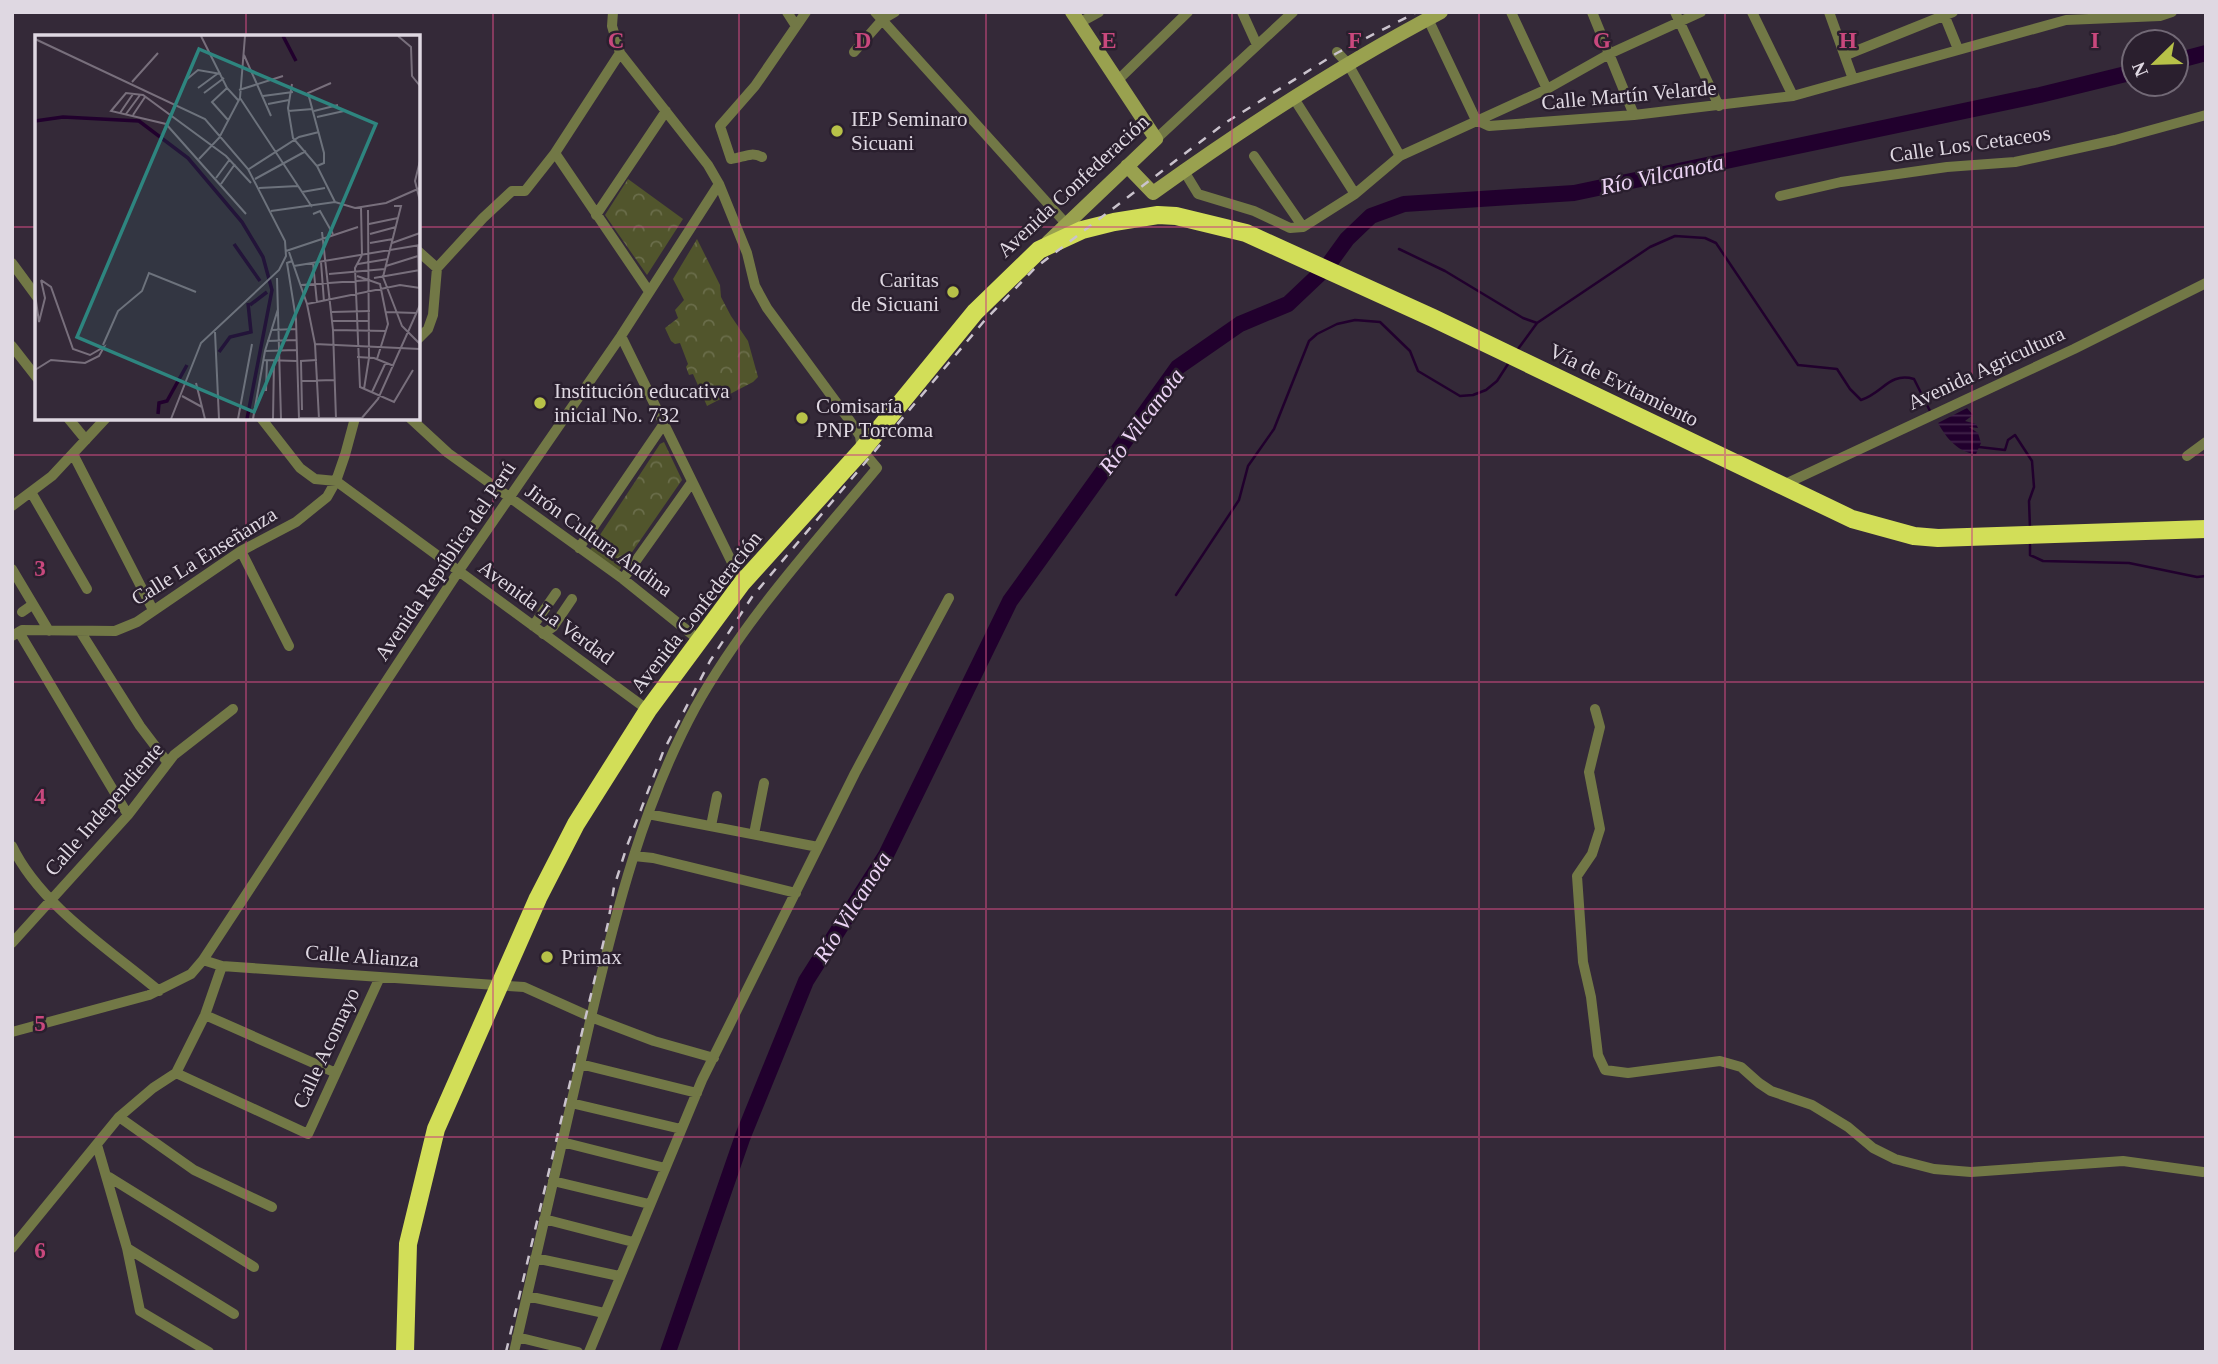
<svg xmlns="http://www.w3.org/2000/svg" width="2218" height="1364" font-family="'Times New Roman',serif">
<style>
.park{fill:url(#park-crowns)}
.water{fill:url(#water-rules)}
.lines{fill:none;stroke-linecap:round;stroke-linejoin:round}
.stream{stroke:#21002d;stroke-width:2.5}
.river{stroke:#21002d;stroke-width:16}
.street{stroke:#727846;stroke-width:10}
.secondary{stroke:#99a14f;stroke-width:14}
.highway{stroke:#d2de58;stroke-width:18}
.rail{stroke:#cac3cd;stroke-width:2.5;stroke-dasharray:9 9;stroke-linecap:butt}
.grid{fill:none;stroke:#c9487d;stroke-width:2;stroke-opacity:0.55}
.poi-dot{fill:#b7c148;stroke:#2a1f2e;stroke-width:2.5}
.labels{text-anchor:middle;stroke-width:5;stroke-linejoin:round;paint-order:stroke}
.street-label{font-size:21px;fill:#dfd8e2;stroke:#2a1f2e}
.poi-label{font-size:21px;fill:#dfd8e2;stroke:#2a1f2e;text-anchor:start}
.water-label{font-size:23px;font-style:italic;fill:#ebd3f4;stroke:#2a1f2e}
.inset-river{fill:none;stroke:#21002d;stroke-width:3.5}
.inset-road{fill:none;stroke:#786f7c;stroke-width:2}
.view{fill:#2e857f;fill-opacity:0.15;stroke:#2e857f;stroke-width:3.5}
.inset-edge{fill:none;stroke:#dfd8e2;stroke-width:3.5}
.grid-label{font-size:23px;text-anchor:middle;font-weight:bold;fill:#c9487d;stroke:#2a1f2e;stroke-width:5;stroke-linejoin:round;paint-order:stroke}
</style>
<defs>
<pattern id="park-crowns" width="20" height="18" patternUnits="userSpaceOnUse" patternTransform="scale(1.75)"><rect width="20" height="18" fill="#51552c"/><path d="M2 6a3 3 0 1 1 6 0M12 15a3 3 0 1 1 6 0" fill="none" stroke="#6a6d4a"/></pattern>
<pattern id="water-rules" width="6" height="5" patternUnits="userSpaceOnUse" patternTransform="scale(1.75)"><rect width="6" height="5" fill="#21002d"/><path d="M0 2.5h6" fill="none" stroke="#41244b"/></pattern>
</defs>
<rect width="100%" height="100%" fill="#342938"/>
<path class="park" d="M628 179 683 219 647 275 605 215Z
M697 239 720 285 721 297 731 316 748 341 758 377 753 382 707 406 693 374 689 375 686 367 688 364 680 343 675 344 671 341 665 328 678 318 675 310 684 300 673 279Z
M664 442 682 480 619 571 590 550 660 444Z"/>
<path class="water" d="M1967 408 1973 415 1965 421 1976 424 1978 428 1969 427 1978 433 1981 443 1976 454C1959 453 1946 438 1938 423Z"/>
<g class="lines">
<path class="stream" d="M1399 249 1445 271 1523 318 1537 323
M1518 349 1537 323 1650 247 1675 236 1705 238 1716 243 1798 365 1837 369 1850 389 1861 400C1883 393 1889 372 1914 379L1930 411
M1979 447 2005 450 2008 440 2015 435 2032 461 2034 487 2029 501 2030 528
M2030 545V555L2043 561 2129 563 2197 577 2206 576
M1176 595 1239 500 1248 466 1274 429 1309 341 1317 334 1337 324 1355 320 1380 322 1410 351 1418 371 1460 396 1473 395 1486 390 1497 381 1508 364"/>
<path class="river" d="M2176 61 2206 53
M668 1352 743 1136 806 981 886 855 1010 601 1178 367 1240 324 1288 304 1326 268 1347 239 1371 216 1404 204 1574 193 2040 95 2134 72"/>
<path class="street" d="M787 12 796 26
M875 12 1070 228
M1242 12 1257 45
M1511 12 1547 89
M1592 12 1634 115
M1675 12 1719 106
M1752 12 1793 96
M1829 12 1853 79
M1943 12 1958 49
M1428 19 1476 120
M1079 23 1099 12
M854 52 883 19 895 12
M1337 52 1348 64 1400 156
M1846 55 1953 12
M1117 81 1188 12
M1293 97 1355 194
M1476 120 1489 126 1634 115 1793 96 2066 20 2160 16 2172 12
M1156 139 1293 12
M555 153 648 290
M1254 156 1303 227
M762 157C751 151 742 158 731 159L720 126 755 86 806 12
M1184 171 1198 194 1254 211 1290 228 1303 227 1355 194 1400 156 1547 89 1609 54 1701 12
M1780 196 1841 182 1947 167 2015 162 2115 140 2206 115
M596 215 666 111
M418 251 437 268
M12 263 37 297
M621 336 742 583
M418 339 428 329 433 315 437 268 483 218 512 191H525L555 153 620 53
M12 346 37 378
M68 418 86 440
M261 418 300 468 315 479 336 481 648 710
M410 418 448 453 623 579 699 640
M73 454 153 610
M2187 456 2206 442
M1783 485 2074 349 2206 283
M31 492 87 589
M12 506 52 476 106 418
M579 548 663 425
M241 551 289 646
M12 569 49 631
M623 579 692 482
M22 612 32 605
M533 626 556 593
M80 631 140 726 168 763
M19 632 128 815
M543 634 553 627 572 599
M12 636 22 630 115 631 137 622 241 551 296 522 327 497 336 481 345 455 355 418
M1595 709 1600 727 1589 772 1600 829 1592 854 1577 876 1583 962 1591 997 1598 1055 1605 1070 1628 1073 1720 1061 1741 1067 1759 1083 1771 1091 1812 1105 1848 1127 1873 1148 1895 1159 1934 1169 1971 1172 2123 1161 2203 1172
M648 814 818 847
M711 826 717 796
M754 834 764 783
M12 846C40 905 109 949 159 991
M634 856 653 858 796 893
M12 943 128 815 174 755 233 709
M203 960 222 966 524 987 591 1017 654 1041 714 1058
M205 1015 336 1073
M12 1032 149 995 191 974 203 960 458 572 621 336 719 184
M580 1064 697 1093
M176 1073 308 1134 380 977
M571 1103 681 1129
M119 1117 194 1170 272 1207
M562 1142 665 1168
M97 1145 127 1248 140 1311 209 1352
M109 1177 254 1267
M553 1181 649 1204
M544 1219 633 1242
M12 1248 119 1117 153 1088 176 1073 205 1015 222 966
M127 1248 234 1314
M535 1258 619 1276
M527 1296 604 1313
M517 1337 578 1352
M514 1352C540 1240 565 1129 591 1017 616 911 643 804 695 708 744 620 813 545 877 468L862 450 860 436 850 421 767 308 755 286 747 253 719 184 708 165 620 53 612 26 613 12
M589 1352 702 1080 855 773 949 598"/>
<path class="secondary" d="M1127 166 1153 193C1245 127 1340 65 1441 12
M1048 242 1156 139 1072 12"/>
<path class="highway" d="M405 1352 408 1244 436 1129 538 898 576 824 648 710 742 583 862 450 975 312 1039 250 1082 230 1114 222 1158 215 1176 216 1246 233 1433 318 1852 519 1914 536 1938 538 2206 529"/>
<path class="rail" d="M506 1352 608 923 614 887 627 846 663 752 710 661 752 597 985 320 1035 268 1225 123 1337 53 1417 12"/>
</g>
<path class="grid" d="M246 12V37M493 12V1352M739 12V1352M986 12V1352M1232 12V1352M1479 12V1352M1725 12V1352M1972 12V1352M12 227H37M418 227H2206M246 418V1352M12 455H2206M12 682H2206M12 909H2206M12 1137H2206"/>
<g class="poi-dot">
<circle cx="837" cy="131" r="7"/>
<circle cx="953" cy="292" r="7"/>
<circle cx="540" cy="403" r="7"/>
<circle cx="802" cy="418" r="7"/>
<circle cx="547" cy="957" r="7"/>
</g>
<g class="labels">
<g class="street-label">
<text transform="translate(1629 95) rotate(-5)" y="7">Calle Martín Velarde</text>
<text transform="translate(1970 144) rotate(-8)" y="7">Calle Los Cetaceos</text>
<text transform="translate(1073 186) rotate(-43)" y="7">Avenida Confederación</text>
<text transform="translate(1986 368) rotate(-25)" y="7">Avenida Agricultura</text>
<text transform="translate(1624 385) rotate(26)" y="7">Vía de Evitamiento</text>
<text transform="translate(599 540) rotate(36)" y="7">Jirón Cultura Andina</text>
<text transform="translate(204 556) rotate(-32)" y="7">Calle La Enseñanza</text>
<text transform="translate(445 561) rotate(-56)" y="7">Avenida República del Perú</text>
<text transform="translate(546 612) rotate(36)" y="7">Avenida La Verdad</text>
<text transform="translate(696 612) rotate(-52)" y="7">Avenida Confederación</text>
<text transform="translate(104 809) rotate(-49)" y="7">Calle Independiente</text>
<text transform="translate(362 956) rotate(4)" y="7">Calle Alianza</text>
<text transform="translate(326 1048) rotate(-65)" y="7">Calle Acomayo</text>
</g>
<g class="poi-label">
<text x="851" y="126">IEP Seminaro<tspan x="851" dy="24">Sicuani</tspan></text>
<text x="939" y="287" text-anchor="end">Caritas<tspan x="939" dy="24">de Sicuani</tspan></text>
<text x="554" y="398">Institución educativa<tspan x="554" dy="24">inicial No. 732</tspan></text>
<text x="816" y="413">Comisaría<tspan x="816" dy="24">PNP Torcoma</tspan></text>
<text x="561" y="964">Primax</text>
</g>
<g class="water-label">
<text transform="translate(1662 174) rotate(-12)" y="8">Río Vilcanota</text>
<text transform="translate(1141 421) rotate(-53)" y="8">Río Vilcanota</text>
<text transform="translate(852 907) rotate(-58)" y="8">Río Vilcanota</text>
</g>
</g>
<g transform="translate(35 35)">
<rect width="385" height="385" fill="#342938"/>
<path class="inset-river" d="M248 1 261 26M0 86 28 82 104 86 153 123 207 187 228 222 237 255 212 384M199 209 225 246M215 270 232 257M184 317 195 302 216 297 213 268M123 379 124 368 132 366 152 330"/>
<path class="inset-road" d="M166 1 192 53 203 65M363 1 376 12 377 41 385 51M0 4 170 84 213 134 250 206 251 221 244 235 166 308 136 384M209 20 236 81M151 45 163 35 186 39M97 47 123 18M257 49 253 73 258 103 282 131 300 167M163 53 182 39M192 53 177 67 193 85M204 55 248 41M169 58 189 43M228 61 258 57M205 63 277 172M233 69 254 65M253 76 278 74M279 76 303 70M85 78 98 59M91 79 105 60M98 80 110 62M282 82 309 76M164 124 184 103 205 63 210 1M385 126 380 146 385 166M282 131 289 128V118L273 58 296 48M214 134 264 102 284 97M181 143 195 124M220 144 271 116M186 149 200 129M224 153 263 151M267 157 290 153M359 171H366L348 242 367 291 385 309M326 172 327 220 320 233 325 352 359 367 378 335M236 176 300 167 320 173 351 168 385 153M211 179 131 89 76 76 91 58 108 60 191 121 216 148M278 179 285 176 298 199M334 189 363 183M287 197 298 295 301 384M335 199 361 192M335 208 358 204M357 208 385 198M383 211 384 252M251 216 323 192M254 217 272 269 280 309 284 384M257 226 252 228 261 284 264 384M286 227 289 267M278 228 282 268M323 229 353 224M259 231 385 210M351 231 383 221M294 239 350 234M322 241 345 249 353 289 342 324M242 243 246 384M339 243 385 235M266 250 335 245M0 259 4 287 10 263 6 245M272 269 365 250 385 253M297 277 335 276M351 277 381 278M297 286H334M236 295 262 294M298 295 351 296M180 297 184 384M232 306 261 305M280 309 385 314M68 310 83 276 107 256 114 238 161 257M230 316 261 315M322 322 339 323 359 331M229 325 262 326M0 341V335L16 325 50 328 64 321 69 312 55 320 38 314 16 252 6 245M266 346 299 345M161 348 170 384M329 354 334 323 333 175M231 356 232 325M337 357 351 327M147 361 167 372M267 375 266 326 282 325M264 383H326M203 384 217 309M218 384 230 316 243 274M238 384 239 326M326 384 343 364 385 270"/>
<path class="view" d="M164 14 341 89 219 377 42 302Z"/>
<rect width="385" height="385" class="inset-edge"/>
</g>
<g class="grid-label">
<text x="616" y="48">C</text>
<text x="863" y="48">D</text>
<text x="1109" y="48">E</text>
<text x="1355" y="48">F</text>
<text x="1602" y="48">G</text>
<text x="1848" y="48">H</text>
<text x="2095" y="48">I</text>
<text x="40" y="576">3</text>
<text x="40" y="804">4</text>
<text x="40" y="1031">5</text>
<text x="40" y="1258">6</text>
</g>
<rect width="2218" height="1364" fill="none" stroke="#dfd8e2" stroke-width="28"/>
<g transform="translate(2155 63) rotate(247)"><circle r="33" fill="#2a1f2e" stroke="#726976" stroke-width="2"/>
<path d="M0-5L12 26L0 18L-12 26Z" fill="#b7c148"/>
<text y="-10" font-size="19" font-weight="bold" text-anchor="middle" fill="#dfd8e2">N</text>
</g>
</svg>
